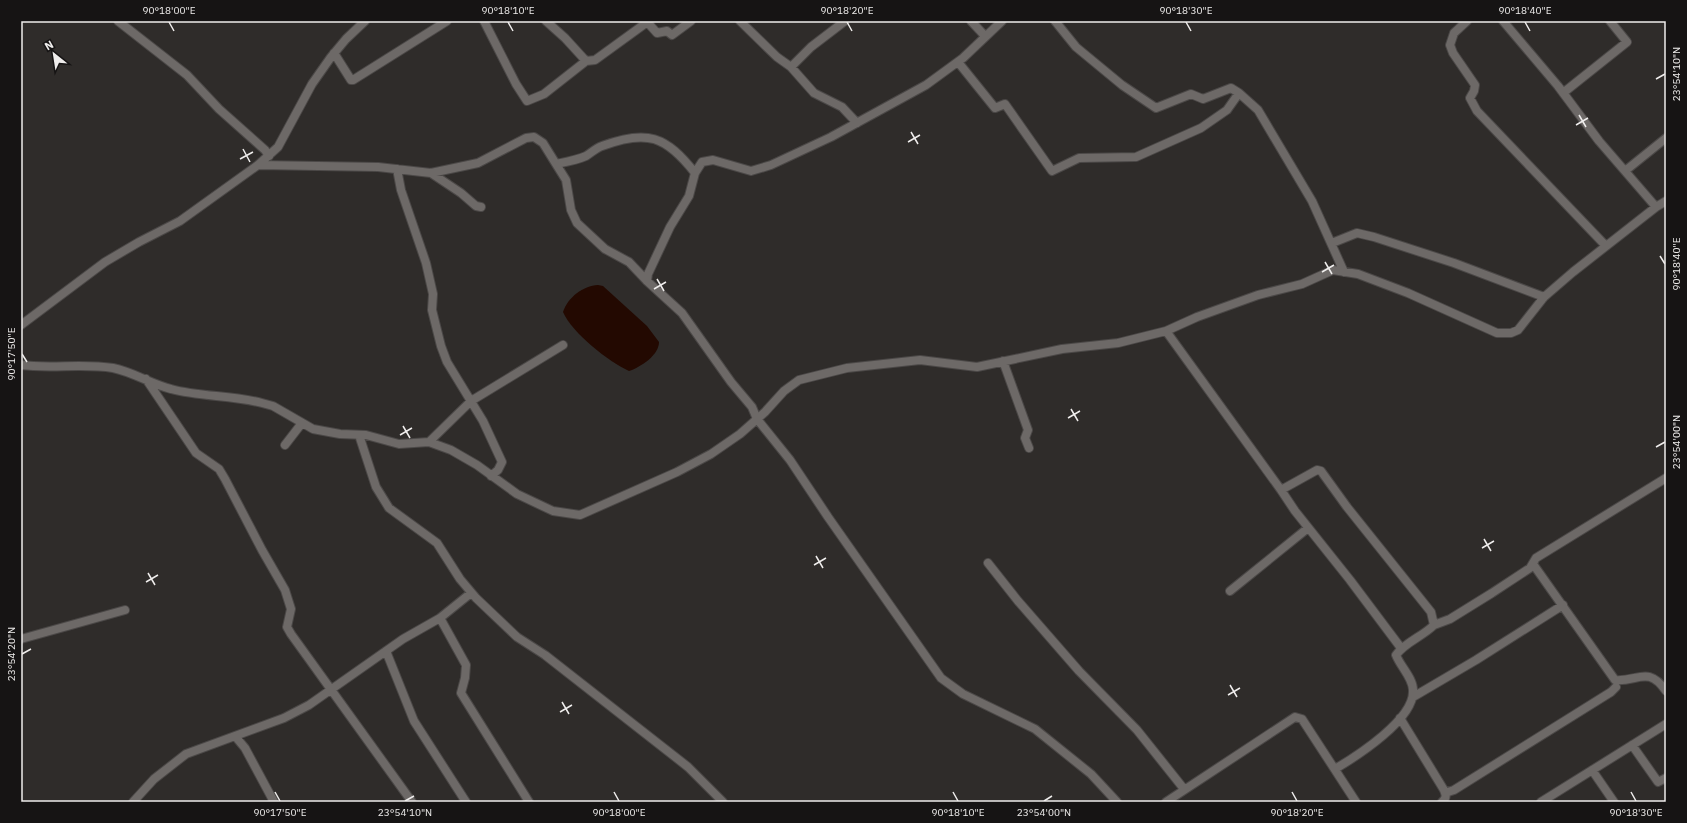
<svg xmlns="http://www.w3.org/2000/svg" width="1687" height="823" font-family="'IBM Plex Sans',sans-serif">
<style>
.water{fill:#230901}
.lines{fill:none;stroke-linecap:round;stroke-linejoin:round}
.street-casing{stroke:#4b4847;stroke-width:10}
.street{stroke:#6d6967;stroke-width:8}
.ticks{fill:none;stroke:#efedec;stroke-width:1.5}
.neatline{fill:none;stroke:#efedec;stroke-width:1.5}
.ticks-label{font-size:10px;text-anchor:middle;fill:#efedec}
</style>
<rect width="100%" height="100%" fill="#2f2c2a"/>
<path class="water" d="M598 285 603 286 647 326 659 342C659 355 641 367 629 371 609 362 572 333 563 312 568 297 583 286 598 285Z"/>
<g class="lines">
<g class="street-casing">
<path id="street" d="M118 21 187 75 219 109 265 150 269 156
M484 21 516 84 527 101 544 94 586 61
M546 21 565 38 586 61 595 60 646 23H648L657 33 667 31 672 35 691 21
M740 21 777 57 791 67 814 93 842 107 857 123
M971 21 985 36
M1055 21 1076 47 1122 85 1156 108 1191 94 1203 99 1231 88 1239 93 1258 110 1312 201 1344 272
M1467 21 1454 33 1450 45 1453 53 1475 85 1474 91 1470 98 1477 111 1606 246
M1503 21 1558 86 1599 141 1656 207
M334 53 351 80H353L447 21
M958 62 995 108 1005 104 1052 171 1079 158 1136 157 1201 128 1227 110 1239 93
M791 67 811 47 845 21
M1563 93 1627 42 1610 21
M556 164 566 180 571 210 577 223 605 249 629 262 647 281 682 313 731 382 752 407 757 419 790 460 828 517 941 678 963 694 1035 729 1091 774 1117 802
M258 165 378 167 431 173 478 163 526 138 534 137 543 143 556 164C566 162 577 160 586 156 591 153 596 148 602 146 647 129 666 136 695 173
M397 169 401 190 426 263 433 294 432 310 441 346 447 362 483 421 502 462 498 470 491 476
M1625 171 1666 138
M431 173 461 193 476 206 481 207
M1332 243 1357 233 1374 237 1454 263 1544 297
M647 281 648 274 670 227 689 196 695 173 702 162 713 160 751 171 771 165 831 137 926 85 963 58 1002 21
M21 325 105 262 139 242 180 221 258 165 278 147 312 84 331 57 346 39 365 21
M1166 331 1281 490 1317 470 1321 471 1347 507 1431 612 1434 625C1422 637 1405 642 1396 655 1400 666 1413 678 1413 690 1415 719 1357 756 1335 769
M1003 361 1028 430 1025 438 1029 448
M21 365C51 369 82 363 113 368 133 372 151 384 171 389 200 397 232 395 262 403L273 406 313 429 340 434 366 435 399 444 429 442 451 450 477 465 517 494 553 511 580 515 677 472 711 454 740 434 765 412 784 391 799 380 847 368 920 360 977 367 1062 349 1118 343 1166 331 1197 317 1258 295 1302 284 1333 270 1358 274 1408 293 1497 333H1511L1518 330 1544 297 1573 272 1656 207 1666 201
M146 379 196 453 219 469 225 479 262 550 285 590 291 609 287 627 291 634 412 802
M359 435 376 487 389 508 437 543 460 579 476 598 517 637 545 655 688 767 723 802
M429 442 471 401 563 345
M285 445 302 423
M1281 490 1295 511 1350 580 1401 648
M988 563 1018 601 1079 671 1137 730 1184 789
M1533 564 1615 680C1638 682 1648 665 1666 691
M1230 591 1308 528
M440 618 466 665 465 678 461 693 529 802
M1434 625 1450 619 1492 593 1530 568 1536 558 1666 478
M21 639 125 610
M386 651 414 721 466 802
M1413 697 1476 660 1563 605
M1400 718 1444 790C1446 795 1447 798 1442 802
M235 736 245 748 274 802
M1632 745 1658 782 1666 778
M1592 770 1614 802
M1444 790 1448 792 1454 790 1611 692 1616 687
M133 802 154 779 186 754 284 718 309 705 403 639 440 618 471 593
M1166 802 1295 717 1302 719 1356 802
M1541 802 1666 724"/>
</g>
<use href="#street" class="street"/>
</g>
<path class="ticks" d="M169 22 174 31M508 22 513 31M847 22 852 31M1186 22 1191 31M1525 22 1530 31M1656 79 1665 74M1579 115 1586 127M1576 125 1588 118M911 132 918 144M908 142 920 135M243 149 250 162M240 159 253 152M1660 256 1665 264M1325 262 1332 274M1322 272 1334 265M657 279 664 291M654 289 666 282M22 354 27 362M1071 409 1078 421M1068 418 1080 411M403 426 410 438M400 435 412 428M1656 447 1665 442M1484 539 1491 551M1482 548 1494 541M816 556 823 568M814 565 826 558M148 573 155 585M146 582 158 575M22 654 31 649M1230 685 1237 697M1228 695 1240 688M562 702 569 714M560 712 572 705M275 792 280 801M614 792 619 801M953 792 958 801M1292 792 1297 801M1631 792 1636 801M405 801 414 796M1044 801 1052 796"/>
<rect width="1687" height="823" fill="none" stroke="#161414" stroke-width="44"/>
<g transform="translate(54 54) rotate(330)" stroke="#161414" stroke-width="3" paint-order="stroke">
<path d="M0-3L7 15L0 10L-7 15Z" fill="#efedec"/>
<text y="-6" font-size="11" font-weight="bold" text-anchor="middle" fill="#efedec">N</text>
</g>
<rect x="22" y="22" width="1643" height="779" class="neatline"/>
<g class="ticks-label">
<text x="169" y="14">90°18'00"E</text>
<text x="508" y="14">90°18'10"E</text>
<text x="847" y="14">90°18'20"E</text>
<text x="1186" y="14">90°18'30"E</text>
<text x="1525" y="14">90°18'40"E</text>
<text transform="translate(1676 74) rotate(-90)" y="4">23°54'10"N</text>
<text transform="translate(1676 264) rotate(-90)" y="4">90°18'40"E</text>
<text transform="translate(11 354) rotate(-90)" y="4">90°17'50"E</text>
<text transform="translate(1676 442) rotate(-90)" y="4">23°54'00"N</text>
<text transform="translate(11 654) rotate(-90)" y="4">23°54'20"N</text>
<text x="280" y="816">90°17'50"E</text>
<text x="405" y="816">23°54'10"N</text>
<text x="619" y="816">90°18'00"E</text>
<text x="958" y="816">90°18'10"E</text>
<text x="1044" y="816">23°54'00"N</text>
<text x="1297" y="816">90°18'20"E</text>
<text x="1636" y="816">90°18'30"E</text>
</g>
</svg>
